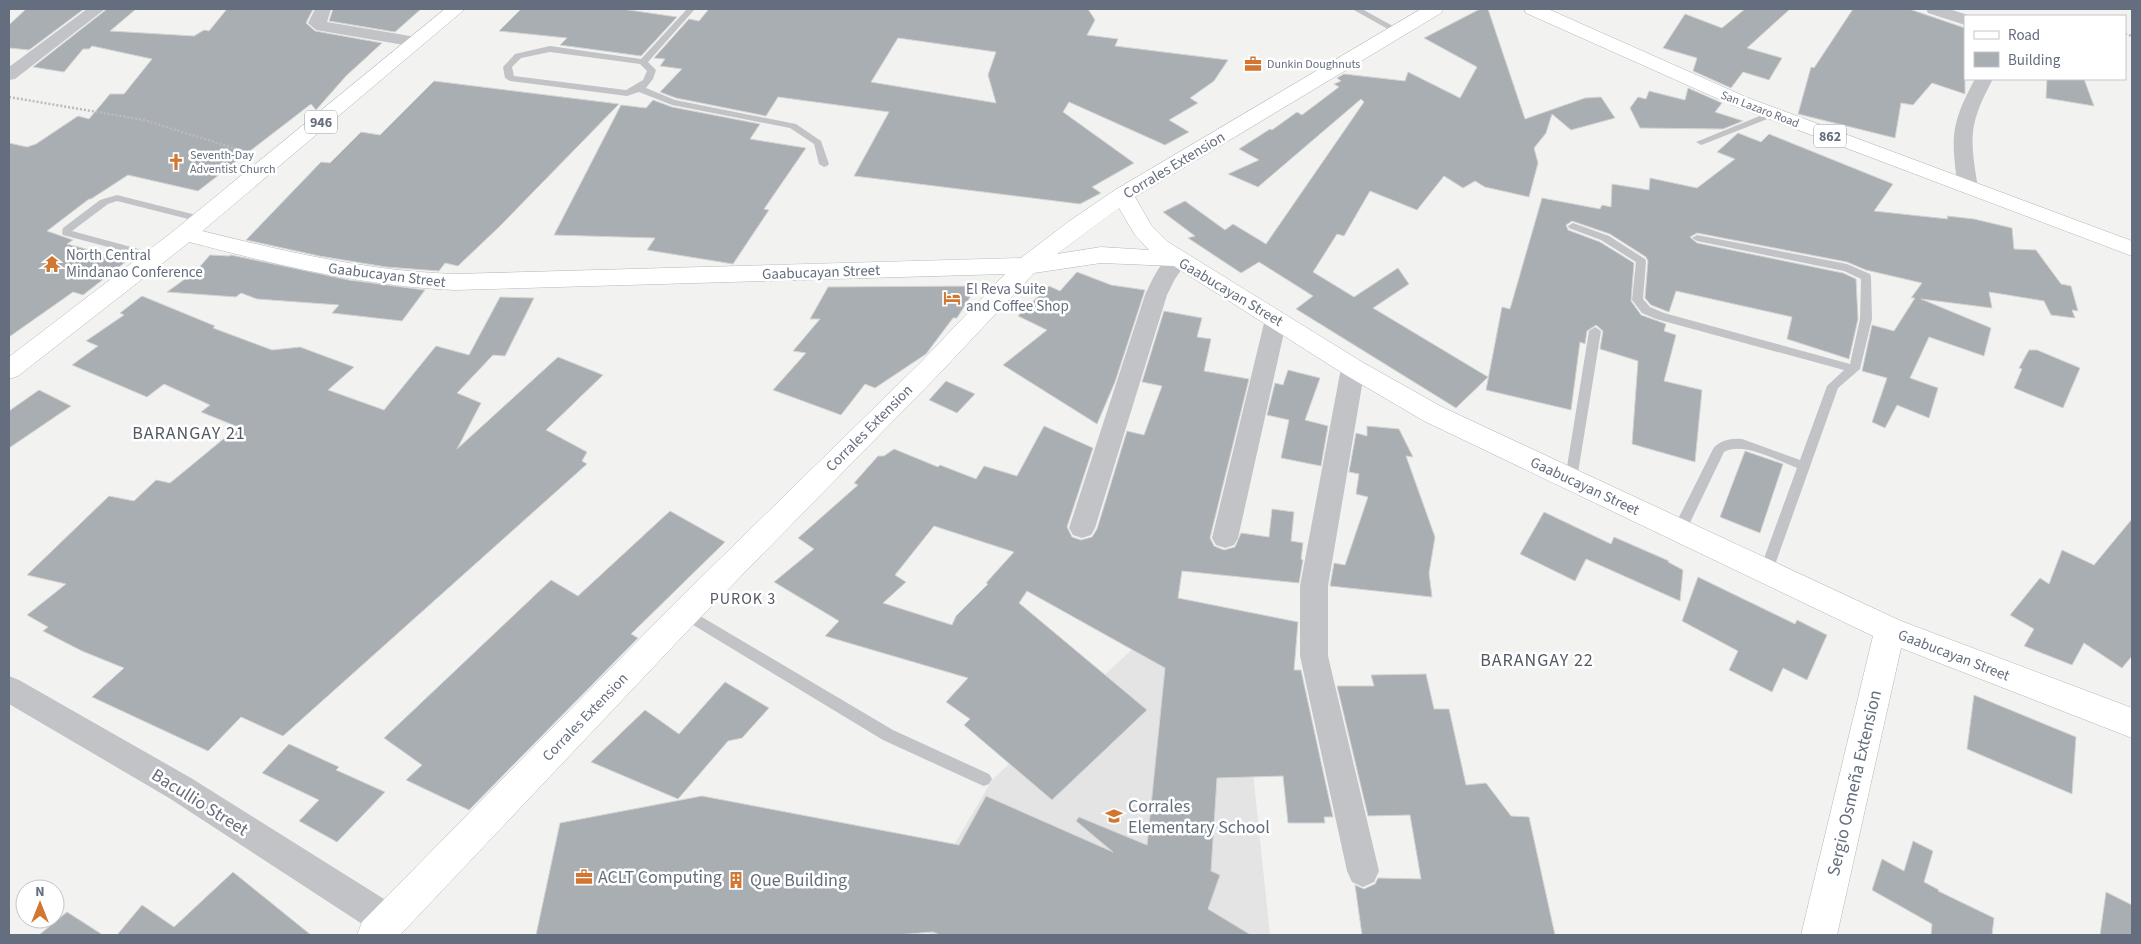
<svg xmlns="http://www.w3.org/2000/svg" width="2141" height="944" font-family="'Source Sans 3',sans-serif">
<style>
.built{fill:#e3e4e3}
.building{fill:#a9aeb3;stroke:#d4d4d2;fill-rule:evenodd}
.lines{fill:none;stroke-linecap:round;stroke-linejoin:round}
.secondary-casing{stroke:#b3b6bb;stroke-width:1}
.primary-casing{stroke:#b4b6ba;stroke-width:1}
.path{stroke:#babbbe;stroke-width:2.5;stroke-dasharray:2 2;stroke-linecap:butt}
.lane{fill:#c1c3c7;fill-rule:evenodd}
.street{fill:#c1c3c7;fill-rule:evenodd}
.secondary{fill:#fff;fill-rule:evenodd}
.primary{fill:#fff;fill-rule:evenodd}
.labels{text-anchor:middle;stroke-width:5;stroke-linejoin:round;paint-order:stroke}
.far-poi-label{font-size:12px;fill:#656e7e;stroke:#fff;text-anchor:start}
.far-street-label{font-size:12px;fill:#656e7e;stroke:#fff}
.shield{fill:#fff;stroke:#939aa5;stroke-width:1}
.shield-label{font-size:14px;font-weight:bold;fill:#656e7e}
.street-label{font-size:15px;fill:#656e7e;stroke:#fff}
.poi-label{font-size:15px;fill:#656e7e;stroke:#fff;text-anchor:start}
.neighbourhood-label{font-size:16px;letter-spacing:1px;fill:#525864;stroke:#fff}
.quarter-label{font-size:18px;letter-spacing:1px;fill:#525864;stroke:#fff}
.near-street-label{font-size:18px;fill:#656e7e;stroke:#fff}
.near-poi-label{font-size:18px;fill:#656e7e;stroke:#fff;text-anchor:start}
</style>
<rect width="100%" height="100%" fill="#f2f3f0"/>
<path class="built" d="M1140 642 1241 659 1270 935H930L950 852 992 780Z"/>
<path class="building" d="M26 9H84L29 50 9 48V25Z
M107 9H136L110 31 194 36 204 30 209 31 227 9H313L306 23 315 31 382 43 346 76 316 110 311 104 198 191 128 175 91 199H89L47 231 73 240 67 244 128 260 83 295 73 292 9 337V143L27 147 36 144 78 116 89 119 110 94H124L152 59 92 46 89 49H83L64 72 33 67Z
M333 9H421L395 32 329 21Z
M521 9H622L677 17 641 56 560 45 567 38 499 31Z
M709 9H1088L1095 20 1087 35 1118 39 1115 46 1228 60 1214 81 1190 98 1198 103 1169 120 1189 132 1165 145 1069 102 1063 112 1134 163 1092 187 1101 193 1080 204 854 176 889 112 778 97 766 116 676 98 660 92 682 69 660 66 665 59 654 58 689 19 699 21ZM898 38 996 52 988 75 996 103 871 82Z
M1480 9H1488L1525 119 1585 98 1601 97 1615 118 1571 130 1552 114 1546 133 1534 148 1538 163 1529 197 1485 187 1475 181 1463 188 1444 176 1417 210 1370 191 1344 236 1337 234 1313 272 1354 297 1398 268 1409 284 1373 308 1488 377 1456 408 1296 309 1313 296 1259 262 1241 273 1188 238 1195 236 1163 212 1185 201 1225 230 1233 224 1266 244 1364 102 1361 99 1258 187 1228 174 1259 160 1239 149 1270 129 1272 130 1297 112 1302 115 1339 87 1334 84 1341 81 1337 78 1344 74 1405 81 1408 72 1460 98 1477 67 1424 38Z
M1745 9H1790L1747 48 1782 58 1769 80 1743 72 1731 88 1693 71 1697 58 1663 48 1685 14 1722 28Z
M1853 9H1909L1965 28V94L1932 83 1913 105 1901 103 1895 138 1798 114 1811 67 1814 68Z
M2047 79H2084L2094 106 2046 98Z
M434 81 619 104 500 226 458 266 445 263 439 271 386 267 319 256 246 240 321 162 330 163 361 132 380 135Z
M1688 88 1722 103 1715 112 1743 121 1723 129 1640 128 1630 108 1638 97 1646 99 1649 91 1685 100Z
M653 100 672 107 760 124 750 139 806 148 764 209 769 210 733 264 647 250 655 238 554 235 621 105 646 108Z
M1738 133 1761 142 1769 134 1893 184 1874 211 1948 219 1947 216 1974 219 2012 228 2014 249 2036 250 2061 284 2071 286 2078 311 2072 310 2075 318 2051 315 2044 301 1989 292 1992 308 1921 299 1991 328 1984 356 1929 337 1910 378 1938 388 1929 418 1897 405 1885 428 1872 422 1887 378 1862 371 1872 325 1894 331 1915 298H1911L1922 283 1866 270 1847 262 1697 233 1690 237 1697 243 1843 273 1856 279 1858 319 1849 359 1787 339 1792 317 1676 291 1669 312 1651 305 1645 298 1648 261 1646 257 1610 234 1572 221 1566 225 1568 230 1600 242 1634 263 1631 301 1641 315 1666 324 1664 331 1676 335 1664 381 1702 390 1695 462 1632 444 1638 361 1600 349 1603 331 1596 325 1587 331 1585 344 1580 342 1571 410 1486 390 1502 307 1510 309 1542 198 1600 209 1602 205 1611 207 1612 184 1649 190 1650 178 1697 188 1735 159 1717 152Z
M210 255 229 256 231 255 349 280 425 290 402 321 332 313 339 305 257 299 241 293 236 297 167 292 196 271Z
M1077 272 1111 285 1145 290 1115 382 1097 424 1003 365 1047 330 1018 316 1049 286 1060 291Z
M977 286 957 318H953L926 354 875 388 865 384 841 415 773 390 806 353 793 351 820 319H810L828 287Z
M142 296 215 326 213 328 272 350 300 347 354 367 328 390 384 410 436 346 469 355 500 297 534 298 505 356 493 355 457 393 481 403 457 449 558 357 603 375 546 430 587 452 582 461 587 464 283 736 241 717 208 751 92 697 124 668 82 651 43 631 48 627 27 615 66 584 27 575 109 496 134 501 156 480 170 483 238 427 201 412 210 405 164 384 147 397 72 365 98 346 86 341 124 315 120 313Z
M1164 311 1202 318 1197 337 1211 339 1204 371 1249 379 1210 538 1214 546 1224 550 1235 547 1241 533 1269 537 1272 509 1294 512 1291 541 1303 543 1301 559 1303 560 1299 583 1182 571 1178 598 1298 622 1294 670H1301L1333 817H1324L1325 823H1288L1283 776 1217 778 1211 871 1220 875 1208 909 1251 935H940L933 932 896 935H536L560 823 702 796 959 845 986 796 1113 852 1076 821 1079 817 1147 845 1165 668 1027 591 1019 603 1147 710 1052 800 964 725 970 719 946 702 968 678 825 636 839 621 774 582 814 549 798 538 858 485 854 483 878 456H884L894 449 938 467 940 465 976 479 984 466 1017 476 1044 426 1093 448 1067 527 1072 537 1081 540 1092 537 1097 529 1127 431 1144 435 1162 386 1142 382ZM934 526 1014 552 986 583 988 584 956 616 952 625 883 603 906 582 895 575Z
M2029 350H2037L2080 368 2063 408 2014 388 2022 369 2019 368Z
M1288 370 1320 378 1305 420 1328 426 1321 466 1281 458 1289 420 1267 415 1275 383 1283 385Z
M946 381 975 394 957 413 929 400Z
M39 390 71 406 9 448V411Z
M1367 426 1399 429 1413 457 1406 456 1435 537 1429 573 1432 597 1330 586 1334 563 1345 565 1368 497 1356 494 1359 474 1349 472 1356 433 1367 436Z
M1745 451 1783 464 1760 533 1720 517Z
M670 511 725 542 631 634 638 638 469 810 406 780 422 765 384 738 551 580 578 596Z
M1544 512 1611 544 1614 537 1669 561 1668 562 1683 570 1680 601 1586 559 1575 581 1520 554Z
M2132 519V656L2122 668 2084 643 2072 665 2024 646 2034 629 2010 615 2040 578 2049 584 2062 550 2094 565Z
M1698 577 1795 624 1797 620 1827 635 1807 680 1783 668 1772 692 1729 670 1738 651 1682 621Z
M1426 674 1434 709H1449L1466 785 1486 783 1511 816 1529 817 1555 935H1362L1355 885 1364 889 1375 884 1378 878 1421 879 1410 815 1368 816 1337 686H1374L1371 675Z
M725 682 769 708 742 738 728 741 678 799 591 762 645 710 679 734Z
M1974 695 2076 737 2072 794 1967 749Z
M289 744 339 767 336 770 385 792 337 842 299 821 319 800 262 773Z
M1913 841 1933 851 1924 882 1939 890 1938 891 1994 918 1992 935H1931L1932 924 1872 890 1882 859 1904 871Z
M233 872 311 935H117L142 905 174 927Z
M2106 892 2132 905V935H2100Z
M67 912 103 935H39Z"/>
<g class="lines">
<g class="secondary-casing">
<path id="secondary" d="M1421 9H1443L1441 13 1135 197 1151 225 1168 242 1362 362 1442 407 1901 621 2132 708V738L1901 648 1837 935H1801L1873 636 1424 421 1344 374 1174 266 1101 263 1034 273 939 374 696 622 400 935H357L362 922 674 604 921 362 1005 274 455 290C360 286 269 263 178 239L175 234 178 229 186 227C275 249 362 271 455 274L1021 258 1068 222 1115 190ZM1119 208 1135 235 1149 250 1101 247 1057 254Z"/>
</g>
<g class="primary-casing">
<path id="primary" d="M445 9H465L187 244 18 376 9 379V357L171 233Z
M1524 9H1548L1746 97 2132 241V256L1732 105 1526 13Z"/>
</g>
<path class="path" d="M2125 34 2132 36
M9 97 144 120 249 153"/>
<path class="lane" d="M687 9H695L648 62 656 70 653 79 646 88 675 100 796 124 821 141 829 164 827 166 824 167 819 164 814 144 790 128 672 105 639 92 627 96 510 81 505 78 503 67 515 54 550 46 641 59ZM550 52 640 64 647 71 643 80 626 90 514 76 512 67 521 58Z
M1352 9H1362L1402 31 1395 33Z
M1772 111 1777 114 1775 116 1704 144 1701 145 1696 142Z
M117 195 208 218 209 220 204 223 117 201 108 204 72 231 161 255 162 257 157 260 63 235 62 233 63 228 100 200Z
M1573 223 1609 236 1645 259 1646 261 1643 299 1650 307 1664 313 1850 364 1860 319 1861 279 1844 271 1697 241 1692 238 1697 235 1847 264 1870 274 1871 277 1872 319 1860 369 1838 388 1771 576 1766 577 1761 576 1759 572 1797 468C1778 461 1742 441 1724 452L1684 535 1679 536 1674 535 1672 531 1713 449C1719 440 1732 438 1742 439L1800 460 1827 386 1844 370 1656 319 1642 313 1632 300 1636 262 1601 240 1569 228 1568 226Z
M1595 327 1601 331 1577 479 1575 482H1567L1565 479 1589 331Z
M685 607 893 730 989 774 992 779 989 784 984 786 979 784 883 740 680 617 678 613 680 609Z"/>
<path class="street" d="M87 9H105L15 79 9 80V67Z
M315 9H331L327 22 416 37 422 38 425 42 422 46 416 47 316 30 308 23Z
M1926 9H1949L1971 16H1965V25L1928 13Z
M1975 79H1993C1968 125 1970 138 1978 188L1975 192 1968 194 1961 192 1958 188C1951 138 1950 125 1975 79Z
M1178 252 1186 254 1189 259 1175 279 1167 295 1095 528 1091 535 1082 538 1073 535 1069 528 1145 295C1152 281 1161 257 1178 252Z
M1276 311 1284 314 1287 319 1238 538 1234 545 1225 548 1216 545 1212 538 1265 319 1268 314Z
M1353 360 1361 362 1365 368 1328 586V656L1379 871 1374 882 1363 887 1352 882 1347 871 1300 656V586L1341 368 1345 362Z
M9 676 19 680 191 778 400 909 404 921 400 933C391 936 385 936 376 933L169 798 9 704Z"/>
<use href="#secondary" class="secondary"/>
<use href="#primary" class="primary"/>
</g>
<defs>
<g id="office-bare" transform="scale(1.35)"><path d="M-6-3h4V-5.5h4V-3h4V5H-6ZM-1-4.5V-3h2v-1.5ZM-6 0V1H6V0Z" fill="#d17732" stroke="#fff" stroke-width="2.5" paint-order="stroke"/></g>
<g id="church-bare" transform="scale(1.35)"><path d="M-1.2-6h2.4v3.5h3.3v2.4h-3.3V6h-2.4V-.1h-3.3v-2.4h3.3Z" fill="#d17732" stroke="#fff" stroke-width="2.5" paint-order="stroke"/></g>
<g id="temple-bare" transform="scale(1.35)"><path d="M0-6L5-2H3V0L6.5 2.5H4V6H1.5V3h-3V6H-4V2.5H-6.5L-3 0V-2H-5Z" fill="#d17732" stroke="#fff" stroke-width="2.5" paint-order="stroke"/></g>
<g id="hotel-bare" transform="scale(1.35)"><path d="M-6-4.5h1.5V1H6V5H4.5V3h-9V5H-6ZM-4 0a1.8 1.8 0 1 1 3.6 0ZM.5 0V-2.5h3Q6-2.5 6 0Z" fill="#d17732" stroke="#fff" stroke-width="2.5" paint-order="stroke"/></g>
<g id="school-bare" transform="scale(1.35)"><path d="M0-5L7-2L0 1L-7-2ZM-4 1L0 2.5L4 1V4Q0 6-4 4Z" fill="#d17732" stroke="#fff" stroke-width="2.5" paint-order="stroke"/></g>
<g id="building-bare" transform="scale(1.35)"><path d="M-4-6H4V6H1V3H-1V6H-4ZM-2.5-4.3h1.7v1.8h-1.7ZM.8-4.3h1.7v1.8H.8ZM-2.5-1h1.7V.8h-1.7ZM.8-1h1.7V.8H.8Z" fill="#d17732" stroke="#fff" stroke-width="2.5" paint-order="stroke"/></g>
</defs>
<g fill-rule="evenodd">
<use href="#office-bare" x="1253" y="64"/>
<use href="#church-bare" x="176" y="162"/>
<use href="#temple-bare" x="52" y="264"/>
<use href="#hotel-bare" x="952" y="298"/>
<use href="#school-bare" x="1114" y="816"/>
<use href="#office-bare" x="584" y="877"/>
<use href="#building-bare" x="736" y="880"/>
</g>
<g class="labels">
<g class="far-poi-label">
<text x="1267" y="68">Dunkin Doughnuts</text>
<text x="190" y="159">Seventh-Day<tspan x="190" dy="14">Adventist Church</tspan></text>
</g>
<g class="far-street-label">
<text transform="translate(1760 109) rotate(21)" y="4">San Lazaro Road</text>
</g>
<g class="shield">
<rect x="305" y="110.5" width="32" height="23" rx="4"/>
<rect x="1814" y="124.5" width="32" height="23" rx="4"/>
</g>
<g class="shield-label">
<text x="321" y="127">946</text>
<text x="1830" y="141">862</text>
</g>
<g class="street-label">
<text transform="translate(1174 165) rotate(-31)" y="5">Corrales Extension</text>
<text transform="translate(821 272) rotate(-2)" y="5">Gaabucayan Street</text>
<text transform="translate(387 275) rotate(7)" y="5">Gaabucayan Street</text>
<text transform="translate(1231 292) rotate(31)" y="5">Gaabucayan Street</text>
<text transform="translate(869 428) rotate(-45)" y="5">Corrales Extension</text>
<text transform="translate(1585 486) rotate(25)" y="5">Gaabucayan Street</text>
<text transform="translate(1954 655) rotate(21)" y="5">Gaabucayan Street</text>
<text transform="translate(585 717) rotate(-46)" y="5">Corrales Extension</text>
</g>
<g class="poi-label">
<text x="66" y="260">North Central<tspan x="66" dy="17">Mindanao Conference</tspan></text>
<text x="966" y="294">El Reva Suite<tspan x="966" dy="17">and Coffee Shop</tspan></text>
</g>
<g class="neighbourhood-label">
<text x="743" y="604">PUROK 3</text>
</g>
<g class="quarter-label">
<text x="189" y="439">BARANGAY 21</text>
<text x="1537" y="666">BARANGAY 22</text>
</g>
<g class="near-street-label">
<text transform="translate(1854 783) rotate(-77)" y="6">Sergio Osmeña Extension</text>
<text transform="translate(200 802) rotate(32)" y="6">Bacullio Street</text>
</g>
<g class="near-poi-label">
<text x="1128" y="812">Corrales<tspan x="1128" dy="21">Elementary School</tspan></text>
<text x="598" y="883">ACLT Computing</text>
<text x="750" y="886">Que Building</text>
</g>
</g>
<rect width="2141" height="944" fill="none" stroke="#656e7e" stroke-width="20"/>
<rect x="1964" y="15" width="162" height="65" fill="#ffffff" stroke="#c1c5cb"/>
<rect x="1974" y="31" width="25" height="8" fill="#ffffff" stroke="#c1c5cb"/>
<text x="2008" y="40" font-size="15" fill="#656e7e">Road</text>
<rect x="1974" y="52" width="25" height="15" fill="#a9aeb3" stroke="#c1c5cb"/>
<text x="2008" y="65" font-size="15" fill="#656e7e">Building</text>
<g transform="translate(40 904)"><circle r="24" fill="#ffffff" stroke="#c1c5cb"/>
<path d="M0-4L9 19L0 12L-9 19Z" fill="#d17732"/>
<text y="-8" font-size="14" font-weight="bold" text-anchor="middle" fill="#656e7e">N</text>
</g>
</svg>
